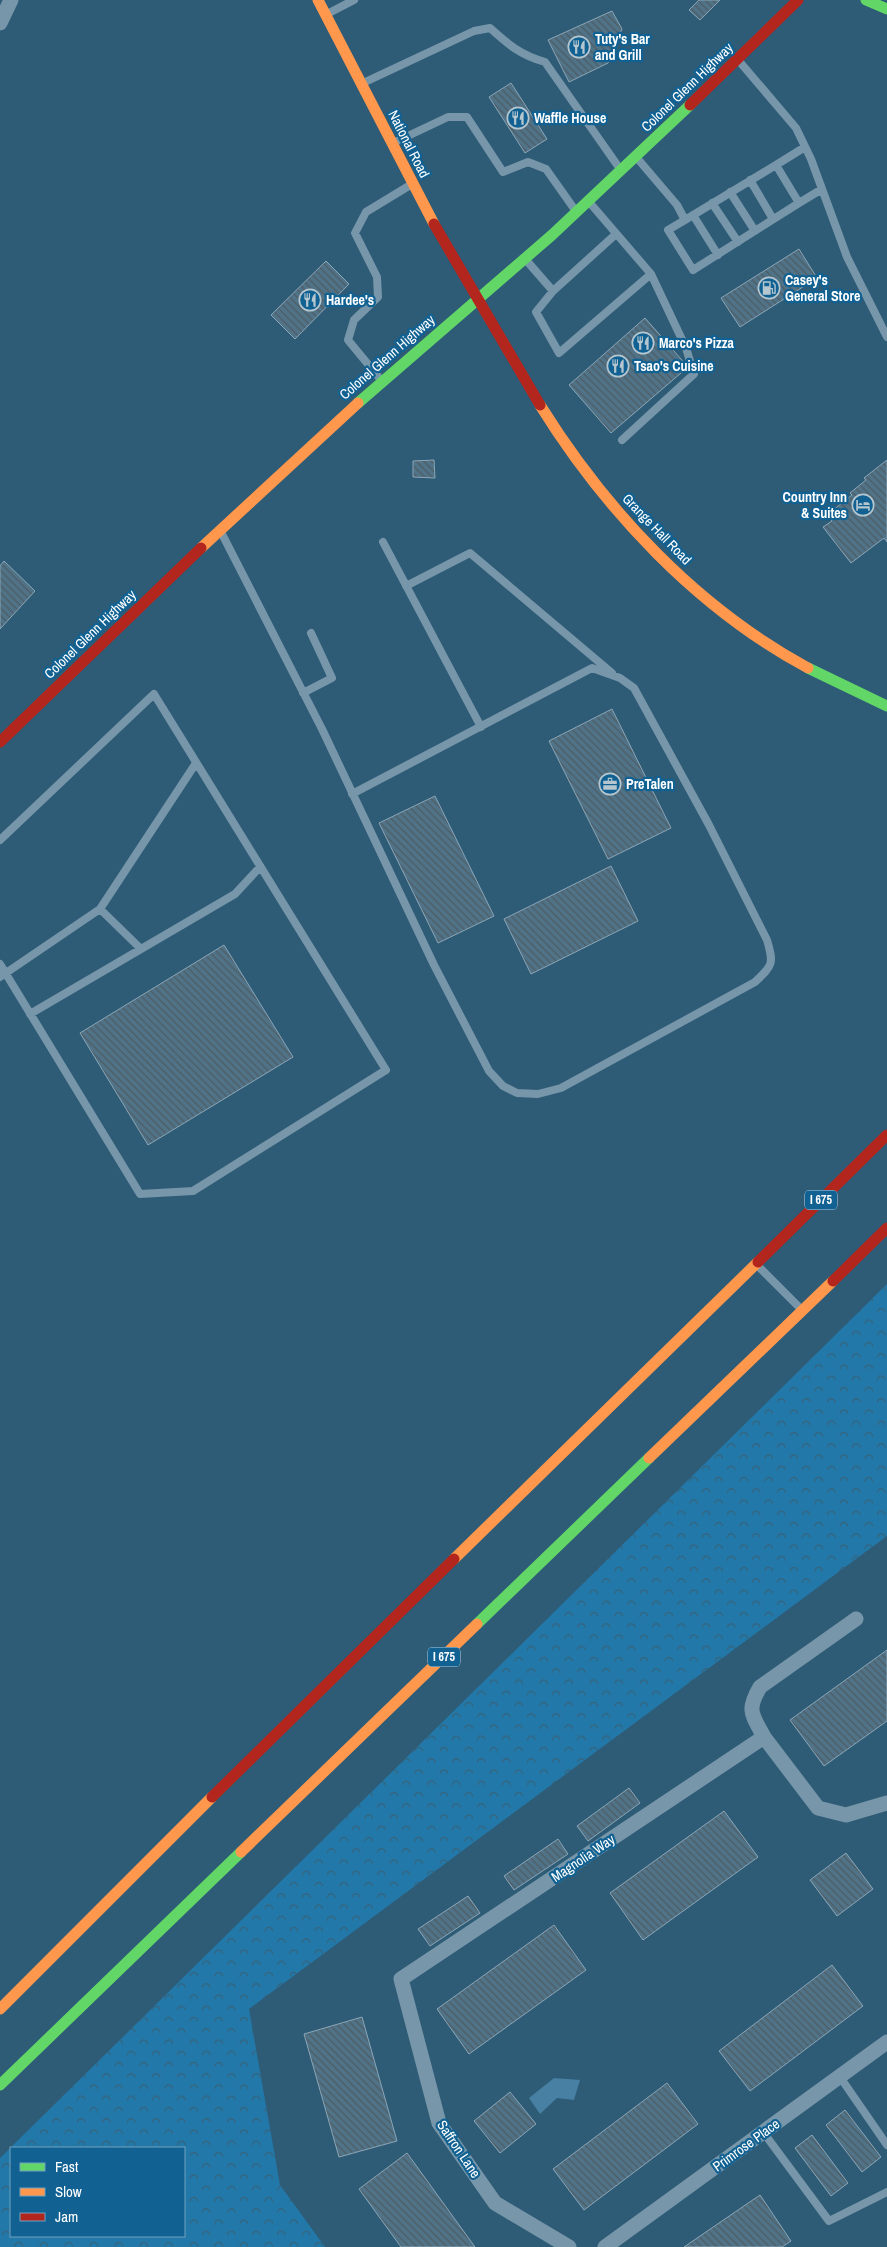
<svg xmlns="http://www.w3.org/2000/svg" width="887" height="2247" font-family="'Archivo Narrow',sans-serif">
<style>
.forest{fill:url(#forest-crowns);fill-rule:evenodd}
.water{fill:#4780a2}
.building{fill:url(#building-back-hatch);stroke:#8ca6b6}
.lines{fill:none;stroke-linecap:round;stroke-linejoin:round}
.lane{stroke:#7796a9;stroke-width:8}
.street{stroke:#7796a9;stroke-width:15}
.fast{stroke:#63d668;stroke-width:11}
.slow{stroke:#ff974d;stroke-width:11}
.jam{stroke:#b3261e;stroke-width:11}
.labels{text-anchor:middle;stroke-width:4.5;stroke-linejoin:round;paint-order:stroke}
.shield{fill:#116293;stroke:#b8d0df;stroke-width:1}
.shield-label{font-size:12px;font-weight:bold;fill:#fff}
.poi-label{font-size:14px;font-weight:bold;fill:#fff;stroke:#116293;text-anchor:start}
.street-label{font-size:14px;fill:#fff;stroke:#116293}
</style>
<defs>
<pattern id="forest-crowns" width="20" height="18" patternUnits="userSpaceOnUse" patternTransform="scale(1.25)"><rect width="20" height="18" fill="#2278a8"/><path d="M2 6a3 3 0 1 1 6 0M12 15a3 3 0 1 1 6 0" fill="none" stroke="#37627a"/></pattern>
<pattern id="building-back-hatch" width="6" height="6" patternUnits="userSpaceOnUse" patternTransform="scale(1.25)"><rect width="6" height="6" fill="#507388"/><path d="M-1 5l2 2M0 0l6 6M5-1l2 2" fill="none" stroke="#4e5c64"/></pattern>
</defs>
<rect width="100%" height="100%" fill="#2e5b76"/>
<path class="forest" d="M887 1284V1536L249 2009 280 2185 325 2247H0V2158ZM184 2148V2236H11V2148Z"/>
<path class="water" d="M554 2078 580 2080 574 2100 557 2098 540 2114 529 2098Z"/>
<path class="building" d="M699 0H720L700 20 689 10Z
M612 11 622 29 608 63 569 82 548 40Z
M511 83 547 139 525 153 489 97Z
M799 249 817 278 740 327 721 298Z
M326 261 349 284 295 339 271 315Z
M645 318 688 367 611 433 569 385Z
M434 460 435 478 413 477V461Z
M887 460V542L884 538 851 563 823 527 832 521 827 515 852 495 850 493 866 480 864 478Z
M4 561 35 591 0 629V566Z
M612 709 671 828 608 859 549 741Z
M435 796 494 916 438 943 379 823Z
M611 866 638 921 531 974 504 919Z
M224 945 293 1057 148 1145 80 1033Z
M887 1650V1721L824 1766 790 1720Z
M629 1788 640 1803 588 1841 577 1826Z
M724 1811 758 1857 643 1940 610 1893Z
M558 1839 568 1854 514 1890 504 1876Z
M846 1853 873 1889 837 1916 810 1880Z
M468 1896 480 1913 430 1946 418 1929Z
M554 1925 586 1970 469 2054 437 2009Z
M832 1965 863 2006 750 2091 719 2051Z
M362 2017 397 2141 339 2157 304 2034Z
M667 2083 698 2124 584 2210 553 2169Z
M510 2092 536 2124 500 2153 474 2121Z
M845 2110 881 2157 862 2172 826 2125Z
M812 2135 848 2183 831 2196 795 2148Z
M407 2153 475 2247H401L359 2189Z
M760 2195 791 2241 782 2247H684Z"/>
<g class="lines">
<path class="lane" d="M327 14 354 0
M739 61 796 128 811 159 847 257 887 337
M363 83 474 31 490 28C509 45 520 55 545 62L620 169
M393 143 448 117H467L503 172 528 162 546 169 575 210
M637 158 677 205 685 220 776 165 799 203 693 270 668 230 685 220
M776 165 805 147
M750 180 773 219
M730 192 755 231
M712 203 738 242
M799 203 822 189
M693 215 718 255
M526 260 553 291 536 312 559 353 651 274 590 203
M553 291 616 234
M381 380 348 340 354 320 378 297 377 277 355 233 366 212 412 184
M622 440 694 374 686 348 651 274
M221 532 322 729 434 965 489 1071 503 1086 517 1093 538 1094 561 1088 755 982C773 965 774 964 767 940L709 825 634 688 620 678 592 668 352 794
M383 542 481 727
M406 586 470 553 612 673
M303 693 332 678 311 633
M0 840 154 694 386 1070 193 1191 140 1194 0 964
M100 909 141 949
M0 977 100 909 196 763
M30 1014 235 894 260 867
M758 1266 799 1307
M840 2077 887 2145
M763 2132 829 2221 887 2192"/>
<path class="street" d="M0 23 11 0
M764 1737C752 1714 746 1711 760 1687L856 1619
M569 2247 495 2203 439 2123 401 1979 764 1737 818 1808 846 1815 887 1803
M605 2247 887 2042"/>
<path class="fast" d="M866 0 887 9
M358 403 552 235 690 105
M808 668 887 706
M477 1624 649 1458
M0 2085 241 1852"/>
<path class="slow" d="M318 0 434 224
M540 405C606 511 697 608 808 668
M201 548 358 403
M649 1458 833 1281
M454 1559 758 1262
M241 1852 477 1624
M0 2009 212 1797"/>
<path class="jam" d="M690 105 798 0
M434 224 540 405
M0 742 201 548
M758 1262 887 1135
M833 1281 887 1228
M212 1797 454 1559"/>
</g>
<defs>
<g id="restaurant-ring" transform="scale(1.125)"><circle r="9.5" fill="#116293" stroke="#b6c6cf" stroke-width="1.5"/><path d="M-5-6h1v4h1v-4h1v4h1v-4h1v5L-1.5 .5V6h-2V.5L-5-1ZM5-6V6H3V1.5H1.5Q1.5-4 5-6Z" fill="#b6c6cf"/></g>
<g id="fuel-ring" transform="scale(1.125)"><circle r="9.5" fill="#116293" stroke="#b6c6cf" stroke-width="1.5"/><path d="M-5.5-6h7V0h2V4h1.3V-2.5L3-4.5l.8-.8L6-3V5H2.5V1h-1V6h-7ZM-4.2-4.7v3.2H.2V-4.7Z" fill="#b6c6cf"/></g>
<g id="hotel-ring" transform="scale(1.125)"><circle r="9.5" fill="#116293" stroke="#b6c6cf" stroke-width="1.5"/><path d="M-6-4.5h1.5V1H6V5H4.5V3h-9V5H-6ZM-4 0a1.8 1.8 0 1 1 3.6 0ZM.5 0V-2.5h3Q6-2.5 6 0Z" fill="#b6c6cf"/></g>
<g id="office-ring" transform="scale(1.125)"><circle r="9.5" fill="#116293" stroke="#b6c6cf" stroke-width="1.5"/><path d="M-6-3h4V-5.5h4V-3h4V5H-6ZM-1-4.5V-3h2v-1.5ZM-6 0V1H6V0Z" fill="#b6c6cf"/></g>
</defs>
<g fill-rule="evenodd">
<use href="#restaurant-ring" x="579" y="47"/>
<use href="#restaurant-ring" x="518" y="118"/>
<use href="#fuel-ring" x="769" y="288"/>
<use href="#restaurant-ring" x="310" y="300"/>
<use href="#restaurant-ring" x="643" y="343"/>
<use href="#restaurant-ring" x="618" y="366"/>
<use href="#hotel-ring" x="863" y="505"/>
<use href="#office-ring" x="610" y="784"/>
</g>
<g class="labels">
<g class="shield">
<rect x="805" y="1190.5" width="32" height="19" rx="4"/>
<rect x="428" y="1647.5" width="32" height="19" rx="4"/>
</g>
<g class="shield-label">
<text x="821" y="1204">I 675</text>
<text x="444" y="1661">I 675</text>
</g>
<g class="poi-label">
<text x="595" y="44">Tuty's Bar<tspan x="595" dy="16">and Grill</tspan></text>
<text x="534" y="123">Waffle House</text>
<text x="785" y="285">Casey's<tspan x="785" dy="16">General Store</tspan></text>
<text x="326" y="305">Hardee's</text>
<text x="659" y="348">Marco's Pizza</text>
<text x="634" y="371">Tsao's Cuisine</text>
<text x="847" y="502" text-anchor="end">Country Inn<tspan x="847" dy="16">&amp; Suites</tspan></text>
<text x="626" y="789">PreTalen</text>
</g>
<g class="street-label">
<text transform="translate(687 87) rotate(-44)" y="5">Colonel Glenn Highway</text>
<text transform="translate(409 144) rotate(63)" y="5">National Road</text>
<text transform="translate(387 357) rotate(-41)" y="5">Colonel Glenn Highway</text>
<text transform="translate(657 529) rotate(46)" y="5">Grange Hall Road</text>
<text transform="translate(90 634) rotate(-44)" y="5">Colonel Glenn Highway</text>
<text transform="translate(583 1858) rotate(-34)" y="5">Magnolia Way</text>
<text transform="translate(746 2145) rotate(-36)" y="5">Primrose Place</text>
<text transform="translate(459 2149) rotate(56)" y="5">Saffron Lane</text>
</g>
</g>
<rect x="10" y="2147" width="175" height="90" fill="#116293" stroke="#70a1be"/>
<rect x="20" y="2163" width="25" height="8" fill="#63d668" stroke="#70a1be"/>
<text x="55" y="2172" font-size="15" fill="#ffffff">Fast</text>
<rect x="20" y="2188" width="25" height="8" fill="#ff974d" stroke="#70a1be"/>
<text x="55" y="2197" font-size="15" fill="#ffffff">Slow</text>
<rect x="20" y="2213" width="25" height="8" fill="#b3261e" stroke="#70a1be"/>
<text x="55" y="2222" font-size="15" fill="#ffffff">Jam</text>
</svg>
